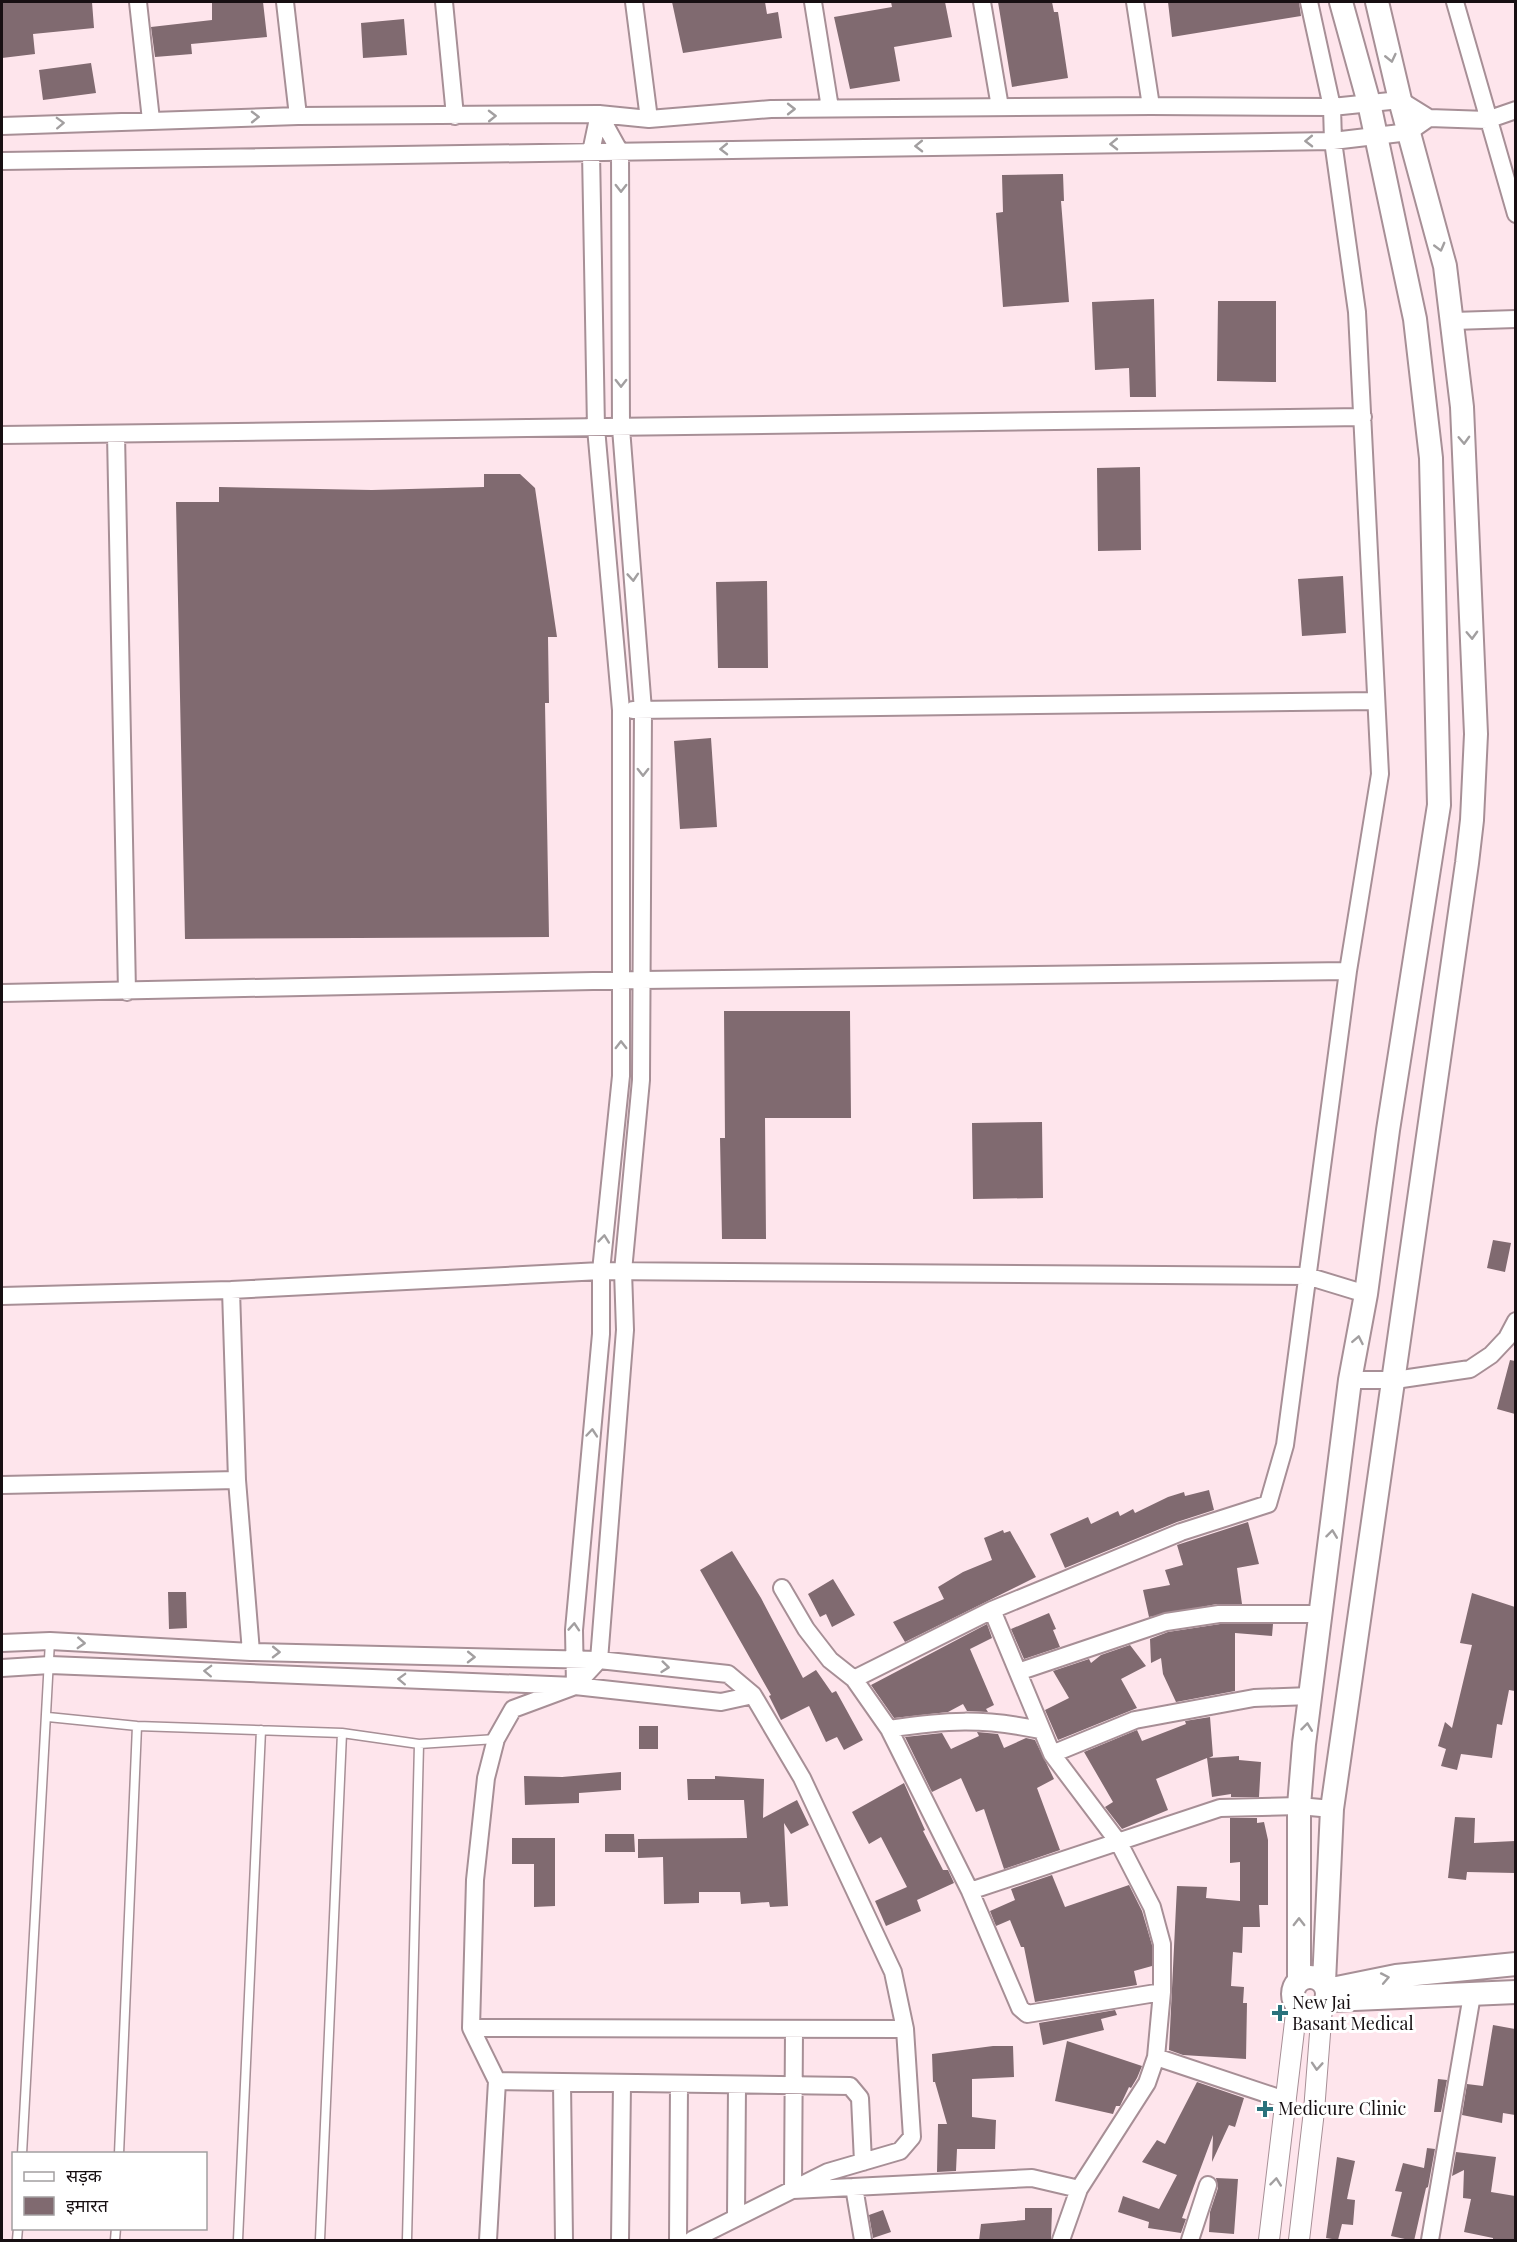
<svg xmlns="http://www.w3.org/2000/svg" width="1517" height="2242" font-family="'Playfair Display','Noto Sans Devanagari',serif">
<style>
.building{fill:#806a70}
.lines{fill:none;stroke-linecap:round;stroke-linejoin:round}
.service-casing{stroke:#a78f96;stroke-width:11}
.minor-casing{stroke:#a78f96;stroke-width:20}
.tertiary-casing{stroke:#a78f96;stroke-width:22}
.secondary-casing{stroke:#a78f96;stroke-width:26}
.service{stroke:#fff;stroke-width:8}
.minor{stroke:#fff;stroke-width:16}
.tertiary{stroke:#fff;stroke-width:20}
.secondary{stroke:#fff;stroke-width:22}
.oneway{stroke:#a29fa0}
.poi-dot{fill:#2a727c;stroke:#fff;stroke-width:2}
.labels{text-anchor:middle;stroke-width:6;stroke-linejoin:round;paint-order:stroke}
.poi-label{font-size:18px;fill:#170f12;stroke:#fff;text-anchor:start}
</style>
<rect width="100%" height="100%" fill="#fee5ec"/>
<path class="building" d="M2 2H92L94 28 33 34 35 54 2 58Z
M212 2H263L267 37 191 44 192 54 155 57 151 27 212 20Z
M672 2H765L767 14 778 12 782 38 683 53Z
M891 2H945L952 37 894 47 900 81 850 89 834 17 892 7Z
M998 2H1052L1054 12H1058L1068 78 1012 87Z
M1168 2H1299L1301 16 1172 37Z
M404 19 407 55 363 58 361 23Z
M91 63 96 93 43 100 39 70Z
M1063 174 1064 201H1061L1069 302 1003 307 996 213 1003 212 1002 175Z
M1154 299 1156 397H1130L1129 368 1095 370 1092 302Z
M1218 301H1276V382L1217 381Z
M1140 467 1141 550 1098 551 1097 468Z
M484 474H520L535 488 557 637H548L549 703H545L549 937 185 939 176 502H219V487L372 490 484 487Z
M1343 576 1346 633 1302 636 1298 579Z
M767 581 768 668H718L716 582Z
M711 738 717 827 680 829 674 741Z
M724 1011H850L851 1118H765L766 1239H722L720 1138H725Z
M1042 1122 1043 1198 973 1199 972 1123Z
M1493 1240 1511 1243 1505 1272 1487 1268Z
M1510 1360 1515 1361V1414L1497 1409Z
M1209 1490 1214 1510 1177 1522 1065 1568 1050 1534 1088 1517 1091 1524 1118 1511 1120 1516 1133 1509 1135 1513 1168 1497 1184 1492 1185 1496Z
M1248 1522 1259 1564 1237 1568 1242 1604H1217L1149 1617 1143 1590 1170 1585 1165 1570 1183 1565 1177 1545Z
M1003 1530 1004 1533 1010 1531 1036 1577 905 1642 893 1622 944 1599 938 1587 963 1572 992 1560 984 1538Z
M732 1551 761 1598 803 1678 816 1670 832 1693 836 1691 863 1740 844 1750 837 1737 826 1742 809 1706 781 1720 769 1696 771 1695 700 1570Z
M833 1579 855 1615 832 1627 826 1614 820 1617 808 1594Z
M168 1592H186L187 1628 169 1629Z
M1472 1593 1515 1607V1691L1509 1690 1502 1725 1497 1724 1492 1758 1461 1754 1457 1770 1441 1766 1446 1749 1438 1746 1445 1722 1452 1728 1472 1645 1460 1643Z
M1049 1613 1056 1629 1053 1630 1060 1647 1024 1659 1011 1629Z
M987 1624 992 1638 970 1649 994 1705 986 1709 988 1712 967 1711 963 1704 948 1712 894 1718 871 1685Z
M1220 1624H1273L1272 1636 1235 1633V1691L1176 1702 1163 1674 1161 1658 1151 1663 1150 1639 1168 1632Z
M1130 1645 1146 1666 1121 1679 1137 1708 1058 1740 1045 1710 1069 1698 1053 1671 1089 1659 1091 1663 1101 1655Z
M1210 1717 1213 1756 1209 1758 1239 1756V1760L1261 1762 1259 1797H1231V1794L1212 1797 1207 1758 1156 1779 1168 1810 1122 1829 1105 1807 1113 1802 1084 1752 1137 1730 1142 1741 1186 1724 1185 1721Z
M639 1726H658V1749H639Z
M977 1732 998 1734 1004 1748 1026 1738 1035 1740 1054 1779 1037 1788 1060 1850 1004 1869 984 1809 976 1812 961 1778 932 1792 905 1737 942 1733 951 1749 979 1736Z
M621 1772V1790L579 1793V1803L525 1805 524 1776 562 1777Z
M715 1776 764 1779 763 1818 797 1800 809 1825 791 1834 784 1823 788 1906 770 1907 769 1902 741 1904 740 1892H699V1903L664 1904 663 1857 638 1858V1839L747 1838 744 1800H688L687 1779H715Z
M904 1783 925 1830 923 1831 943 1870H948L954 1883 917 1900 921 1911 886 1926 875 1901 907 1887 881 1837 869 1844 852 1812Z
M1455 1817 1475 1818 1474 1843 1515 1841V1873L1467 1872 1466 1880 1448 1878Z
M1230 1818H1257V1823L1264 1822 1268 1840V1905H1259L1260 1927H1243L1242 1953 1233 1952 1231 1986 1244 1987 1243 2003H1247L1246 2059 1183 2055 1169 2050 1177 1886 1207 1887 1206 1898 1240 1901V1862L1230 1863Z
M605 1834H634L635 1852H605Z
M512 1838H555V1906L534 1907V1864H512Z
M1052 1875 1065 1907 1129 1885 1142 1911 1152 1945V1966L1134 1971 1137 1985 1035 2002 1024 1947H1021L1010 1920 996 1926 990 1911 1015 1900 1011 1889Z
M1115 2010 1117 2015 1101 2019 1104 2030 1043 2045 1039 2023Z
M1493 2025 1515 2029V2115L1503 2113 1502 2123 1462 2115 1467 2084 1483 2086Z
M1067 2041 1142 2066 1137 2078 1131 2088 1129 2087 1120 2106H1116L1113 2114 1055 2101Z
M993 2046H1013L1014 2077 972 2079V2117L996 2120 995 2149H957L956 2171 937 2172 938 2124H947L935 2082H933L932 2054Z
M1438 2079 1447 2080 1441 2112H1434Z
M1197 2082 1244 2098 1235 2127 1229 2125 1212 2162 1213 2135 1182 2218 1186 2219 1181 2233 1148 2228 1149 2222 1118 2212 1123 2196 1159 2209 1177 2175 1142 2162 1157 2140 1165 2144Z
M1427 2148 1435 2149 1428 2187 1426 2188 1414 2241 1391 2236 1402 2192 1395 2191 1403 2163 1424 2168Z
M1456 2152 1496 2157 1491 2192 1515 2196V2241H1493V2238L1464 2232 1471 2199 1463 2198 1464 2170 1452 2176Z
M1337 2157 1355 2161 1347 2199 1355 2200 1353 2225 1342 2224 1338 2240 1326 2238Z
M1216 2178 1238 2179 1234 2234 1209 2232 1210 2212 1218 2188Z
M1025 2208H1052L1051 2241H979L981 2224 1025 2220Z
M883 2210 891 2232 873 2238 869 2215Z"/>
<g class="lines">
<g class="service-casing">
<path id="service" d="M48 1717 137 1726 342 1733 419 1744 496 1739
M22 2154 50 1641
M119 2154 137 1726
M17 2240 18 2228
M115 2240 116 2228
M238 2240 261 1730
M320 2240 342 1733
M407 2240 419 1744"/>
</g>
<g class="minor-casing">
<path id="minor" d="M138 2 151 120
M285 2 298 116
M444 2 455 116
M634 2 649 119
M813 2 830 108
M982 2 1000 107
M1135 2 1151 106
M1455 2 1516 214
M1429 118 1487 120 1516 110
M2 126 298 116 599 114 649 119 771 109 1151 106 1332 107 1400 100 1429 118 1409 132 1333 141 2 161
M1453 321 1516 319
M116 434 127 992
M2 435 1363 417
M633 710 1376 701
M2 993 642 980 1348 971
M231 1290 237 1480 251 1652
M2 1296 231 1290 601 1271 1307 1276 1366 1294
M1350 1380H1395L1470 1369 1491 1355 1507 1338 1516 1321
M2 1485 237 1480
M782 1588 806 1629 830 1660 854 1679 889 1729 970 1891 1020 2008 1027 2014 1162 1992
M992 1610 1052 1754 1119 1843 1152 1907 1162 1944V1992L1156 2057
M2 1643 50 1641 251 1652 599 1660 728 1674 753 1695 802 1778 893 1972 905 2029 912 2137 900 2151 828 2172 692 2240
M2 1668 50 1665 575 1686 721 1702 753 1695
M1018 1672 1166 1622 1219 1614H1322
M854 1679 992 1610 1181 1532 1268 1504 1285 1445 1348 971 1380 774 1357 312 1333 141 1332 107 1309 2
M575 1686 574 1630 601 1334V1271L621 1076V710L596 428 591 152 599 114
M889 1729C945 1720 984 1718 1040 1730
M1052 1754 1135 1720 1254 1698 1311 1696
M970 1891 1220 1808 1299 1806 1332 1809
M471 2028 905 2029
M794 2030 793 2190 1032 2178 1079 2189
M497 2081 850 2086 860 2098 863 2162
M562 2083 564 2240
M854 2187 863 2240
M736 2216 737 2086
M488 2240 497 2081 471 2028 475 1880 486 1778 496 1739 513 1709 575 1686 599 1660 625 1330 623 1271 641 1080 643 710 621 428 620 152 599 114
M620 2240 622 2084
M678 2240 679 2085
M1061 2240 1079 2189 1147 2083 1156 2057 1285 2100
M1190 2240 1208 2185
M1430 2240 1472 1995"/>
</g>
<g class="tertiary-casing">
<path id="tertiary" d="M1269 2240 1297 2005
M1299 2240 1314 2111 1322 2008"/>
</g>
<g class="secondary-casing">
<path id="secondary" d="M1293 1994a17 17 0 1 1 34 0a17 17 0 1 1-34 0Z
M1299 1980V1806L1304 1744 1350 1380 1366 1294 1388 1130 1439 805 1431 458 1415 319 1369 103 1341 2
M1324 1982 1332 1809 1467 863 1472 820 1476 734 1462 407 1445 266 1400 100 1377 2
M1327 1990 1396 1976 1516 1964
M1331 2000 1516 1992"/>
</g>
<use href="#service" class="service"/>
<use href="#minor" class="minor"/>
<use href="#tertiary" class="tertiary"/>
<use href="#secondary" class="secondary"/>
</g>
<defs><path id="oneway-chevron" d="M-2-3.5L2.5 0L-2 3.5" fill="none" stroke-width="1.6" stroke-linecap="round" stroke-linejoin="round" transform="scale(1.5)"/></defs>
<g class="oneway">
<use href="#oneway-chevron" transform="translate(1391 58) rotate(77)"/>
<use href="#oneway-chevron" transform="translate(791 109)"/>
<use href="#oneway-chevron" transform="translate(492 116) rotate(-1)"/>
<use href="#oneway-chevron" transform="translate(255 117) rotate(-1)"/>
<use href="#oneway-chevron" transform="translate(60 123) rotate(-2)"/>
<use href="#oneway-chevron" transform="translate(1309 141) rotate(179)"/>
<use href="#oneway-chevron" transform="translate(1114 144) rotate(179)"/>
<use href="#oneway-chevron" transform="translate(919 146) rotate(179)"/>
<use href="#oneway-chevron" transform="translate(724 149) rotate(179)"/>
<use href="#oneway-chevron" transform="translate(621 188) rotate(90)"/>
<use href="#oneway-chevron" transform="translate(1440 247) rotate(75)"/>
<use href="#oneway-chevron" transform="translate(621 383) rotate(90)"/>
<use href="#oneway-chevron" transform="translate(1464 440) rotate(88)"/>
<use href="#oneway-chevron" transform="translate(633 577) rotate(86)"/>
<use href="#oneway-chevron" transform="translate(1472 635) rotate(88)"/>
<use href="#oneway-chevron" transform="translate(643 772) rotate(90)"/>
<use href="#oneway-chevron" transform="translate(621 1045) rotate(-90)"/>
<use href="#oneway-chevron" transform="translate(604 1239) rotate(-84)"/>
<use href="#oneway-chevron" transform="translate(1358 1340) rotate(-79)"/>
<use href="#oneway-chevron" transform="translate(592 1433) rotate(-85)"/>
<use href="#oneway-chevron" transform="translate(1332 1534) rotate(-83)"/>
<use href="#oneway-chevron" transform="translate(574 1627) rotate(-86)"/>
<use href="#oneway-chevron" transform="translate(81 1643) rotate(3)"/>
<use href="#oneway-chevron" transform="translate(276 1652) rotate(1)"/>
<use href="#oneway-chevron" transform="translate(471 1657) rotate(1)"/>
<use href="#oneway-chevron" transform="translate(665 1667) rotate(6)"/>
<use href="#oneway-chevron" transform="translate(208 1671) rotate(-178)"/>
<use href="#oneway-chevron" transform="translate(402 1679) rotate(-178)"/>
<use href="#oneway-chevron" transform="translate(1307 1727) rotate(-83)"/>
<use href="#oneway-chevron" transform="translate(1299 1922) rotate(-90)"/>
<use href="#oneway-chevron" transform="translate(1385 1978) rotate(-11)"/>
<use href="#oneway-chevron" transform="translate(1317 2066) rotate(94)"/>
<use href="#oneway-chevron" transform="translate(1276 2182) rotate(-84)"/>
</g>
<g class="poi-dot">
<path d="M1277 2004h6v6h6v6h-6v6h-6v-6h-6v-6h6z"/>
<path d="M1262 2100h6v6h6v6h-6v6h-6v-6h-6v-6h6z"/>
</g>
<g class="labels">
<g class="poi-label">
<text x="1292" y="2009">New Jai<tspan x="1292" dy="21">Basant Medical</tspan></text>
<text x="1278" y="2115">Medicure Clinic</text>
</g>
</g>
<rect width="1517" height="2242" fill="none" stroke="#170f12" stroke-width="6"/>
<rect x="12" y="2152" width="195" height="78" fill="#ffffff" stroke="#a29fa0" stroke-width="1.5"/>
<rect x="24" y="2172" width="30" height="9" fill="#ffffff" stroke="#a29fa0" stroke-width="1.5"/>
<text x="66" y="2182" font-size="18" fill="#170f12">सड़क</text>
<rect x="24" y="2197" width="30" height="18" fill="#806a70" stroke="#a29fa0" stroke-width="1.5"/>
<text x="66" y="2212" font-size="18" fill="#170f12">इमारत</text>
</svg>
